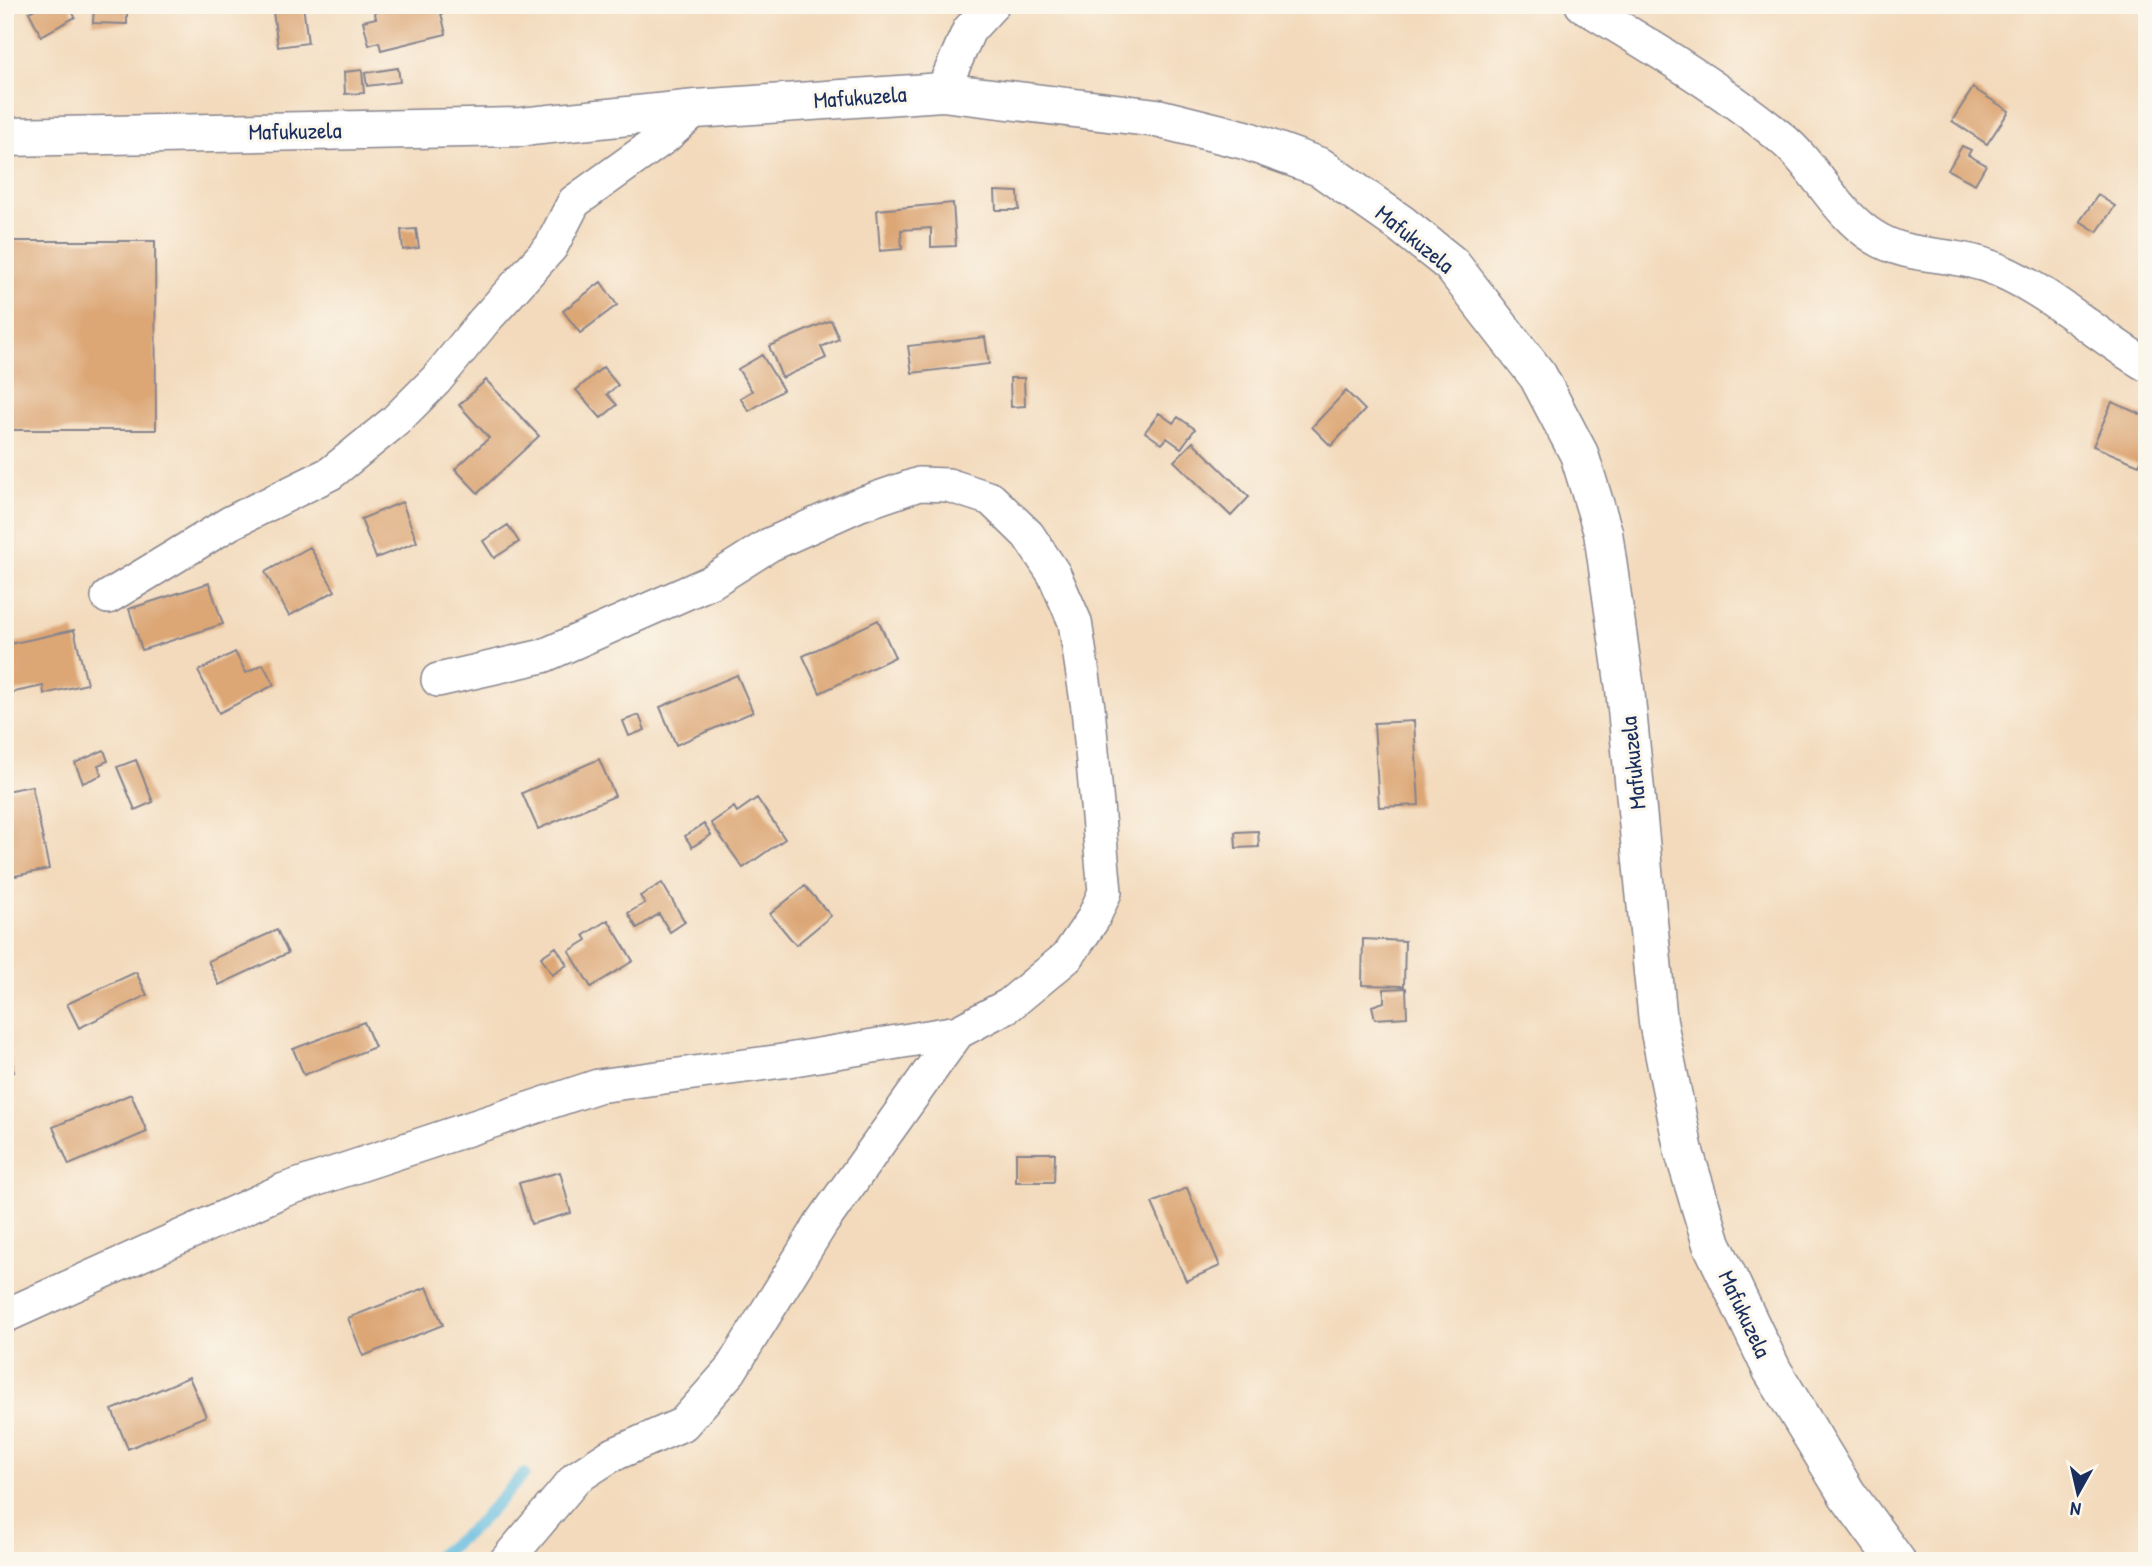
<svg xmlns="http://www.w3.org/2000/svg" width="2152" height="1566" font-family="'Patrick Hand',sans-serif">
<style>
.lines{fill:none;stroke-linecap:round;stroke-linejoin:round}
.stream{stroke:#61bade;stroke-width:12}
.building{fill:#dca675}
.minor-casing{stroke:#87848d;stroke-width:36}
.secondary-casing{stroke:#87848d;stroke-width:41}
.minor{stroke:#fff;stroke-width:33}
.secondary{stroke:#fff;stroke-width:38}
.labels{text-anchor:middle;stroke-width:6;stroke-linejoin:round;paint-order:stroke}
.street-label{font-size:23px;fill:#1b2f5e;stroke:#fbf7ec}
</style>
<rect width="100%" height="100%" fill="#fbf7ec"/>
<filter id="ink" filterUnits="userSpaceOnUse"><feTurbulence type="fractalNoise" baseFrequency=".0143" numOctaves="2"/><feDisplacementMap in="SourceGraphic" scale="14" xChannelSelector="R" yChannelSelector="G"/><feConvolveMatrix kernelMatrix="1 2 1 2 8 2 1 2 1" color-interpolation-filters="sRGB"/></filter>
<filter id="wash" filterUnits="userSpaceOnUse"><feTurbulence type="fractalNoise" baseFrequency=".00686" numOctaves="4" result="noise"/><feDisplacementMap in="SourceGraphic" scale="28" xChannelSelector="R" yChannelSelector="G"/><feGaussianBlur stdDeviation="1.57" result="paint"/><feColorMatrix in="noise" values="0 0 0 0 0 0 0 0 0 0 0 0 0 0 0 0 0 1.4 0 .05"/><feComposite in="paint" operator="in"/></filter>
<g filter="url(#wash)">
<rect width="100%" height="100%" fill="#f3dabc"/>
<g class="lines">
<path class="stream" d="M432 1561 476 1526 524 1474"/>
</g>
<g id="blocks">
<path class="building" d="M42 5H69L75 17 41 36 29 12Z
M94 5H127V24L93 23Z
M272 5H303L308 43 278 47Z
M373 5H439L446 34 381 50 379 42 369 45 363 21 376 18Z
M398 68 400 82 367 86 365 73Z
M362 70 364 93 345 94 344 72Z
M1973 88 2009 111 1987 144 1952 121Z
M1962 146 1971 150 1968 155 1986 165 1975 184 1948 170Z
M995 191 1018 192 1019 210H996Z
M2098 195 2115 206 2097 232 2080 221Z
M953 203 956 246 931 247V228L901 230 902 249 880 251 877 210Z
M416 229 419 248 403 250 401 230Z
M5 241H155L156 430H5Z
M601 282 617 305 580 333 563 311Z
M831 320 839 339 821 347 826 358 782 378 769 346Z
M985 337 989 364 912 373 908 346Z
M762 355 783 390 749 411 740 398 752 391 738 369Z
M603 367 618 385 607 394 617 405 601 418 576 390Z
M1010 378H1024L1025 406 1011 407Z
M486 380 539 436 478 493 455 469 489 438 459 405Z
M1346 391 1365 410 1331 446 1312 427Z
M2112 402 2147 417V447L2139 465 2093 446Z
M1159 413 1173 423 1178 417 1195 429 1181 448 1167 438 1162 444 1145 432Z
M1193 442 1249 497 1231 516 1174 461Z
M402 502 417 542 376 558 361 519Z
M508 525 519 542 494 558 483 541Z
M310 547 335 591 289 616 265 572Z
M209 583 223 624 142 650 129 609Z
M878 620 895 657 820 693 803 656Z
M74 630 87 684 44 694 43 686 5 694V645Z
M235 652 246 673 263 664 274 685 219 713 198 671Z
M737 675 753 712 676 745 660 707Z
M639 715 645 730 629 736 623 721Z
M1414 721 1419 805 1379 807 1374 723Z
M104 750 108 761 98 765 102 775 83 783 75 763Z
M599 759 615 796 538 829 522 793Z
M136 760 153 802 135 810 117 767Z
M32 786 49 869 5 878V791Z
M757 798 785 839 743 868 711 823 734 807 737 812Z
M704 824 711 835 692 847 685 836Z
M1258 831 1259 847 1236 848 1235 832Z
M662 883 685 922 670 932 659 914 637 928 628 913 645 903 640 896Z
M805 886 831 916 796 945 770 914Z
M608 920 633 961 591 987 569 951 587 940 584 935Z
M277 930 288 953 219 985 208 961Z
M1363 939 1405 941 1404 986 1362 985Z
M556 947 567 965 552 975 541 957Z
M136 972 147 995 79 1028 67 1004Z
M1406 988 1407 1017 1375 1019 1372 1006 1384 1002V989Z
M364 1022 375 1047 304 1075 293 1049Z
M5 1044 14 1072 5 1074Z
M131 1094 147 1132 69 1165 53 1127Z
M1016 1153H1055L1054 1182H1016Z
M560 1172 571 1213 531 1224 519 1183Z
M1187 1188 1220 1266 1186 1281 1152 1203Z
M427 1287 443 1325 363 1356 348 1318Z
M189 1377 206 1416 128 1449 112 1410Z"/>
</g>
</g>
<g filter="url(#ink)">
<use href="#blocks" fill-opacity="0" stroke="#87848d" stroke-width="2"/>
<g class="lines">
<g class="minor-casing">
<path id="minor" d="M1582 5C1649 45 1719 87 1780 137 1816 166 1834 212 1874 237 1908 259 1948 252 1985 265 2042 284 2095 335 2147 365
M942 92 969 30 992 5
M108 597 230 523 331 473 394 422 436 380 484 321 551 247 574 202 666 136 696 109
M5 1316 284 1190 598 1086 782 1061 958 1032 1009 1005 1067 957 1093 919 1105 892 1088 708 1075 622 1054 574 1028 535 991 499 948 485 919 484 858 505 769 545 711 582 543 656 438 680
M506 1561 576 1478 610 1456 683 1424 730 1371 821 1224 958 1032"/>
</g>
<g class="secondary-casing">
<path id="secondary" d="M5 137 521 127 696 109 942 92 1157 118 1245 140 1320 167 1401 224 1451 264 1538 376 1579 454 1603 532 1625 689 1658 1022 1684 1152 1712 1244 1772 1370 1847 1494 1896 1561"/>
</g>
<use href="#minor" class="minor"/>
<use href="#secondary" class="secondary"/>
</g>
</g>
<g class="labels">
<g class="street-label">
<text transform="translate(860 97) rotate(-4)" y="8">Mafukuzela</text>
<text transform="translate(295 131) rotate(-1)" y="8">Mafukuzela</text>
<text transform="translate(1415 239) rotate(39)" y="8">Mafukuzela</text>
<text transform="translate(1633 763) rotate(-96)" y="8">Mafukuzela</text>
<text transform="translate(1745 1314) rotate(65)" y="8">Mafukuzela</text>
</g>
</g>
<rect width="2152" height="1566" fill="none" stroke="#fbf7ec" stroke-width="28"/>
<g transform="translate(2078 1493) rotate(188)" stroke="#fbf7ec" stroke-width="5" paint-order="stroke">
<path d="M0-5L12 26L0 18L-12 26Z" fill="#1b2f5e"/>
<text y="-10" font-size="19" font-weight="bold" text-anchor="middle" fill="#1b2f5e">N</text>
</g>
</svg>
